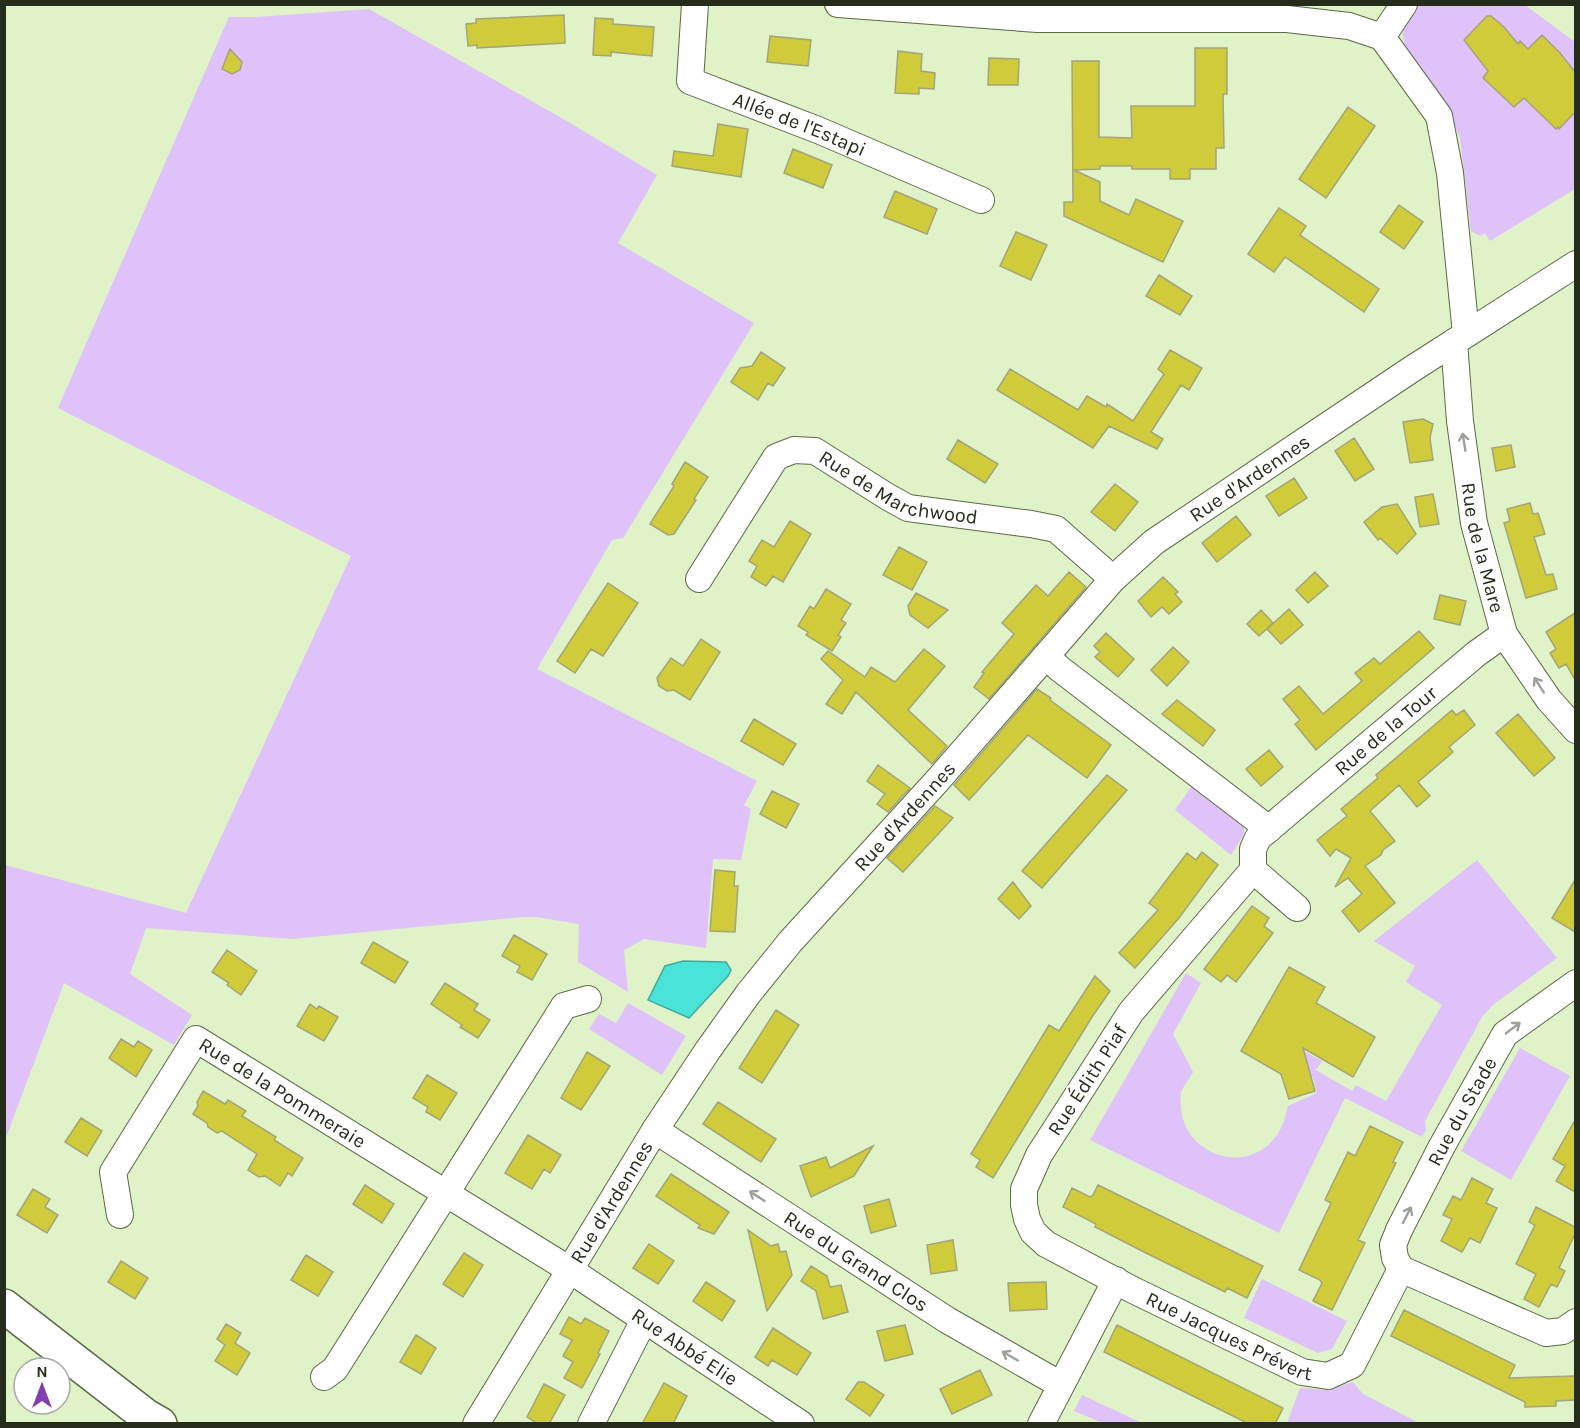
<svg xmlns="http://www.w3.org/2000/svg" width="1580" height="1428" font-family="Karla,sans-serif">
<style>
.green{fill:#dfc2fa}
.water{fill:#4ae3d8;stroke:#3faca0;stroke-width:1.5}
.building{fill:#cfcb3a;stroke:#a4a479;stroke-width:1.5}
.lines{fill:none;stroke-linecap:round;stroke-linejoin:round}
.street-casing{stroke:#5a6a46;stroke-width:28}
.secondary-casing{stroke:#5a6a46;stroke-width:36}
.street{stroke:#fff;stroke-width:26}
.secondary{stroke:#fff;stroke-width:33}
.oneway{stroke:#9da099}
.labels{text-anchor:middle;stroke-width:4.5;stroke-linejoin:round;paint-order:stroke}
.street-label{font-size:20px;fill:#252c1c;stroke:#fff}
</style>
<rect width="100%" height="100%" fill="#dff2c8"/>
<path class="green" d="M1418 5H1525L1575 42V189L1490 241 1485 233 1480 236 1471 231 1460 138 1446 107 1405 47 1402 31Z
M369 9 565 120 657 175 618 243 754 323 623 538 612 540 537 669 757 781 744 805 751 809 741 860 713 859 706 948 644 939 624 950 628 992 578 962 579 924 537 917H523L292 939 146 928 130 974 192 1015 174 1045 64 983 5 1140V865L186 913 351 556 58 408 229 17H257Z
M1192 786 1244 827V834L1231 855 1175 810Z
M1477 860 1557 958 1494 1004 1482 1017 1425 1121 1426 1130 1422 1137 1345 1098 1279 1233 1090 1140 1186 973 1201 983 1173 1034 1193 1072C1190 1078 1184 1085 1181 1092 1180 1096 1180 1102 1181 1106 1182 1152 1242 1176 1273 1140 1282 1130 1285 1119 1288 1106L1317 1093 1313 1077 1309 1078 1295 1046 1322 1061 1316 1070 1352 1091 1356 1085 1386 1101 1442 1005 1406 982 1415 966 1374 941Z
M628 1003 686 1036 662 1075 589 1029 599 1014 616 1023Z
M1520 1048 1570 1076 1511 1180 1461 1151Z
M1262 1279 1347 1321 1332 1349 1318 1353 1244 1318Z
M1353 1382 1363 1394 1419 1423H1287L1300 1388 1328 1390Z
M1082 1395 1142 1423H1103L1074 1411Z"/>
<path class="water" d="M683 961 726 962 731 970 728 976 689 1018 648 1000 665 966Z"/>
<path class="building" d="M564 15 565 43 477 48V45L468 46 466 24 476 23V19Z
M1487 16H1491L1504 27 1518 44 1520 41 1528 49 1542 35 1560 53 1575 72V112L1559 129 1558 127 1556 129 1524 98 1514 107 1483 78 1488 71 1464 40Z
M595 18 613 19V24L654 27 652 56 611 52V56L593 55Z
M770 36 811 40 808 66 767 62Z
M1195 48H1227V94H1223L1224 148H1216V169H1190V179H1170V169H1132V166H1100V169L1074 170 1100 182V201L1129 215 1136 199 1183 221 1163 262 1064 216V202H1073L1072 61H1099V137L1132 138 1131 106H1195Z
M230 49 242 62 240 70 232 74 222 69Z
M898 51 922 54 921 71 935 73 934 89 919 88V94L895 93Z
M989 58 1019 59 1018 85H988Z
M1348 107 1375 126 1326 198 1299 179Z
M718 124 748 129 741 177 672 166 674 151 713 156Z
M793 149 832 165 823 188 784 173Z
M895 191 937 209 927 234 884 217Z
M1399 205 1423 222 1404 249 1380 232Z
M1279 208 1306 226 1300 235 1379 289 1364 312 1285 257 1274 272 1248 254Z
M1016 232 1047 245 1031 280 1000 266Z
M1159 275 1192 296 1180 315 1146 296Z
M1170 350 1202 368 1189 390 1181 385 1151 432 1163 439 1157 449 1109 426 1093 448 997 390 1010 369 1078 410 1087 396 1106 407 1107 404 1133 421 1164 374 1158 369Z
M761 352 785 368 773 386 768 383 758 400 731 382 740 368 752 366Z
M1423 419 1433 424 1430 438 1433 460 1410 463 1403 422Z
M1354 438 1374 469 1355 481 1335 451Z
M958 440 998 464 985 483 947 459Z
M1511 445 1515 467 1496 471 1492 448Z
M685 462 708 477 694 499 696 500 674 534 668 535 650 524 674 486 672 484Z
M1294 478 1307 498 1279 516 1266 496Z
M1115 484 1138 502 1115 531 1091 512Z
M1433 494 1439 524 1420 527 1415 497Z
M1530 503 1533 514 1538 513 1545 534 1534 537 1546 575 1553 574 1557 589 1526 598 1504 523 1510 521 1507 509Z
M1397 504 1416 534 1397 554 1380 538 1378 540 1364 522 1382 507Z
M1236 516 1251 535 1217 562 1202 543Z
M790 521 811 534 783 582 773 576 766 586 751 577 757 566 749 561 762 540 774 547Z
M899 547 927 562 912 590 883 575Z
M1069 572 1086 587 989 699 974 687 984 673 982 672 1014 634 1002 623 1036 585 1048 596Z
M1315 572 1328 586 1308 603 1296 590Z
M1163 577 1178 592 1175 594 1182 602 1169 614 1162 607 1151 617 1138 601Z
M608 583 638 603 603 656 591 649 575 673 557 661Z
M826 589 851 604 841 620 846 623 838 635 841 637 832 651 806 635 808 632 798 626 810 606 814 609Z
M916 593 948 610 928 628 910 615 908 606Z
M1440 595 1466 601 1460 625 1434 619Z
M1289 609 1303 625 1281 644 1267 629Z
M1261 610 1273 623 1259 636 1247 624Z
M1575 613V680L1566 664 1559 668 1550 653 1556 649 1546 632Z
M1419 631 1434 648 1316 750 1295 724 1300 720 1283 699 1299 686 1323 714 1362 681 1355 673 1374 658 1380 664Z
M1106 633 1134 659 1118 677 1095 657 1100 652 1094 646Z
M701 639 720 652 690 700 674 690 667 691 659 686 657 678 671 658 683 666Z
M1173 647 1189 662 1167 686 1151 670Z
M924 649 945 666 908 710 947 746 932 764 856 692 842 714 826 704 843 680 821 659 828 651 865 677 871 667 895 682Z
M1037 689 1051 698 1050 700 1111 745 1087 778 1028 735 969 800 954 785Z
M1177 700 1215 730 1203 746 1162 714Z
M1452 710 1456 715 1464 710 1475 725 1449 747 1453 752 1418 782 1430 796 1417 807 1399 785 1370 811 1395 841 1383 850 1381 855 1365 866 1395 903 1359 932 1342 911 1362 894 1348 878 1335 887 1351 858 1336 849 1330 856 1317 840 1347 816 1341 809 1378 778 1376 775Z
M1518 714 1555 758 1534 776 1496 733Z
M754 719 796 744 783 765 741 741Z
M1269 750 1283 767 1261 786 1246 769Z
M878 765 910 788 888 812 877 804 885 794 867 781Z
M1107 775 1127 790 1042 888 1022 871Z
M772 791 799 804 786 828 760 814Z
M935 806 953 818 903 872 887 858Z
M1202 852 1218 865 1179 918 1135 968 1119 953 1158 910 1149 903 1187 853 1196 860Z
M715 870 735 872 734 886H738L735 932 710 931Z
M1575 880V932L1552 918Z
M1013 882 1031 906 1019 919 998 899Z
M1252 906 1269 918 1264 926 1273 933 1236 982 1227 975 1221 982 1204 969Z
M514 935 547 954 532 980 517 972 520 966 502 956Z
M373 942 408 962 395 983 361 963Z
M227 950 257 971 241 995 227 985 229 983 212 972Z
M1289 967 1325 987 1316 1003 1375 1037 1353 1077 1303 1048 1315 1091 1289 1099 1281 1074 1241 1051Z
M1095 976 1110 991 1092 1017 993 1178 976 1167 980 1160 971 1154 1049 1025 1059 1031Z
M445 983 478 1004 474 1010 490 1020 478 1038 460 1027 462 1025 431 1004Z
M310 1004 317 1009 319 1006 338 1017 324 1041 297 1026Z
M776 1010 799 1025 762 1083 739 1068Z
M121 1039 134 1047 138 1041 152 1050 136 1077 109 1058Z
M587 1052 610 1066 581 1110 561 1098Z
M427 1075 457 1093 440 1120 426 1112 428 1107 413 1098Z
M203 1091 225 1104 228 1100 246 1111 242 1116 276 1137 274 1140 303 1158 292 1176 288 1173 280 1186 265 1176 259 1177 248 1170 257 1154 222 1131 217 1133 208 1127 207 1123 193 1114 198 1106 197 1102Z
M718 1102 776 1139 761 1162 703 1124Z
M81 1118 102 1131 87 1156 65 1142Z
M1575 1120V1192L1556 1181 1565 1166 1553 1159Z
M1370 1126 1403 1142 1393 1162 1396 1163 1358 1240 1365 1243 1332 1310 1313 1301 1322 1283 1320 1280 1299 1270 1331 1203 1325 1200 1332 1185 1348 1152 1355 1156Z
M528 1135 561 1155 550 1173 544 1169 532 1189 505 1173Z
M873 1146 854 1176 811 1197 800 1166 826 1157 830 1168Z
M671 1174 729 1212 714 1234 698 1228 700 1225 656 1196Z
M1472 1178 1493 1189 1486 1203 1497 1208 1480 1243 1470 1238 1462 1252 1441 1241 1452 1219 1443 1215 1453 1196 1461 1200Z
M365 1185 394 1204 382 1223 353 1204Z
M1098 1185 1263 1266 1247 1298 1227 1288 1225 1292 1142 1251 1095 1227 1096 1224 1063 1207 1072 1188 1090 1197 1093 1195Z
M33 1189 50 1199 45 1207 58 1215 47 1233 17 1215Z
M889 1199 896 1226 871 1233 864 1206Z
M1536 1207 1575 1227V1234L1559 1268 1565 1271 1557 1287 1551 1284 1539 1307 1524 1299 1536 1274 1516 1264 1535 1225 1529 1222Z
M748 1230 771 1246 778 1244 780 1252 786 1251 792 1275 767 1311Z
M953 1240 957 1270 931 1274 927 1245Z
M649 1244 674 1261 658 1284 633 1268Z
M464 1253 483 1265 463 1297 443 1284Z
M306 1255 333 1272 318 1296 291 1280Z
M121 1261 148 1278 135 1299 108 1282Z
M811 1266 827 1276 830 1287 841 1285 848 1312 823 1319 816 1291 801 1281Z
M706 1282 735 1301 722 1321 693 1301Z
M1046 1282 1047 1309 1010 1311 1008 1283Z
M1404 1310 1515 1365 1509 1378 1575 1376V1400L1556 1401V1406L1525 1407V1402L1391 1336Z
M569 1317 581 1324 585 1318 609 1331 598 1353 600 1354 582 1388 564 1378 573 1362 563 1356 572 1340 560 1334Z
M226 1324 241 1333 235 1343 250 1353 237 1375 215 1361 225 1345 217 1339Z
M905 1325 913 1354 885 1361 877 1331Z
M1117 1325 1283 1408 1275 1424H1249L1104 1352Z
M773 1328 811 1353 797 1375 772 1360 768 1366 755 1357Z
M416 1335 436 1348 421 1374 400 1362Z
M980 1370 992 1395 952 1414 940 1389Z
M858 1382H864L884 1395 870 1416 846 1399Z
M664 1383 687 1396 673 1424H642Z
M544 1384 565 1395 549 1424H538L527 1417Z"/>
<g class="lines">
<g class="street-casing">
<g id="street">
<path id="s1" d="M695 4 690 81 818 130 981 200"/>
<path d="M838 4 1037 19H1287L1349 26 1382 37 1439 116 1450 173 1466 334"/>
<path d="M1382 37 1404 4"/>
<path id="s2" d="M1454 342 1460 421 1474 523 1504 634 1549 700 1576 730"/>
<path id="s3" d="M699 579 776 457 794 450 815 451 888 497 908 508 1031 524 1056 529 1113 579"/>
<path d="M1046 656 1060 669 1269 829"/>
<path id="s4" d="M1253 870 1131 1012 1039 1155 1024 1189V1205L1027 1219 1033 1232 1046 1244 1131 1289 1302 1372 1328 1376 1352 1365 1401 1269 1546 1333 1563 1331 1576 1322"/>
<path id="s5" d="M1297 908 1253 870V849L1258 838 1476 654 1504 634"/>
<path id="s6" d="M655 1130 947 1320 1061 1385"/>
<path id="s7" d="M120 1215 113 1172 196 1039 570 1270 801 1424"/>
<path id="s8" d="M1401 1269 1395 1258 1393 1245 1399 1230 1442 1146 1505 1034 1576 983"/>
<path d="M324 1377 335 1369 564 1006 588 999"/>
<path id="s9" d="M476 1424 655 1130 708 1050 748 994 790 942 937 781 1113 579 1154 542 1412 369 1576 264"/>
<path d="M591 1424 644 1320"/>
<path d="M1041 1424 1116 1280"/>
</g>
</g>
<g class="secondary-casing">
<path id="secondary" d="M4 1306 146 1416 160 1424"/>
</g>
<use href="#street" class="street"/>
<use href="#secondary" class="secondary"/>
</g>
<defs><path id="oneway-shaft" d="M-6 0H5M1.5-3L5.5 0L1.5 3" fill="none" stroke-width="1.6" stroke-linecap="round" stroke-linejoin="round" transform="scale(1.5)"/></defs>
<g class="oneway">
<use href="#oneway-shaft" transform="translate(1464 442) rotate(-99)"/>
<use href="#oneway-shaft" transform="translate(1539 685) rotate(-123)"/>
<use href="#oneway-shaft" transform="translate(1513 1028) rotate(-37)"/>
<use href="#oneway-shaft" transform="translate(757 1196) rotate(-147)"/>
<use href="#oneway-shaft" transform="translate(1407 1215) rotate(-63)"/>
<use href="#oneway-shaft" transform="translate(1010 1356) rotate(-150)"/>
</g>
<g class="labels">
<g class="street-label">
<text dy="7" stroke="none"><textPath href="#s1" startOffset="195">Allée de l'Estapi</textPath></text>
<text dy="7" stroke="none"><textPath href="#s9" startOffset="1232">Rue d'Ardennes</textPath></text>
<text dy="7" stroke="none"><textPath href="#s3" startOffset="278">Rue de Marchwood</textPath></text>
<text dy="7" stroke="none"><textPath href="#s2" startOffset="208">Rue de la Mare</textPath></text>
<text dy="7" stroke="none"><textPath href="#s5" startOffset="258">Rue de la Tour</textPath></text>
<text dy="7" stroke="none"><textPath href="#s9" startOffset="746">Rue d'Ardennes</textPath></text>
<text transform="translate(1087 1080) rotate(-57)" y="7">Rue Édith Piaf</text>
<text dy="7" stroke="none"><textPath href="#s7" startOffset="302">Rue de la Pommeraie</textPath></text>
<text dy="7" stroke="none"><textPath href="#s8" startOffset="176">Rue du Stade</textPath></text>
<text dy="7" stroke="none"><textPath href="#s9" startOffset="260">Rue d'Ardennes</textPath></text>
<text dy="7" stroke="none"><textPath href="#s6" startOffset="240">Rue du Grand Clos</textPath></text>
<text dy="7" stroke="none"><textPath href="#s4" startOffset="662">Rue Jacques Prévert</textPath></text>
<text dy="7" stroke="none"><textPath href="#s7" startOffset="778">Rue Abbé Elie</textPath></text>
</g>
</g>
<rect width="1580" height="1428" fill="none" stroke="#252c1c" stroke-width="12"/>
<g transform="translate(42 1386)"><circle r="28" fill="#ffffff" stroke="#a8aba4" stroke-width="1.5"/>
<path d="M0-4.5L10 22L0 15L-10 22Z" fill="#813eb1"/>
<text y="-9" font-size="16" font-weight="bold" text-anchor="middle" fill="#252c1c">N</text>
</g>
</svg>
